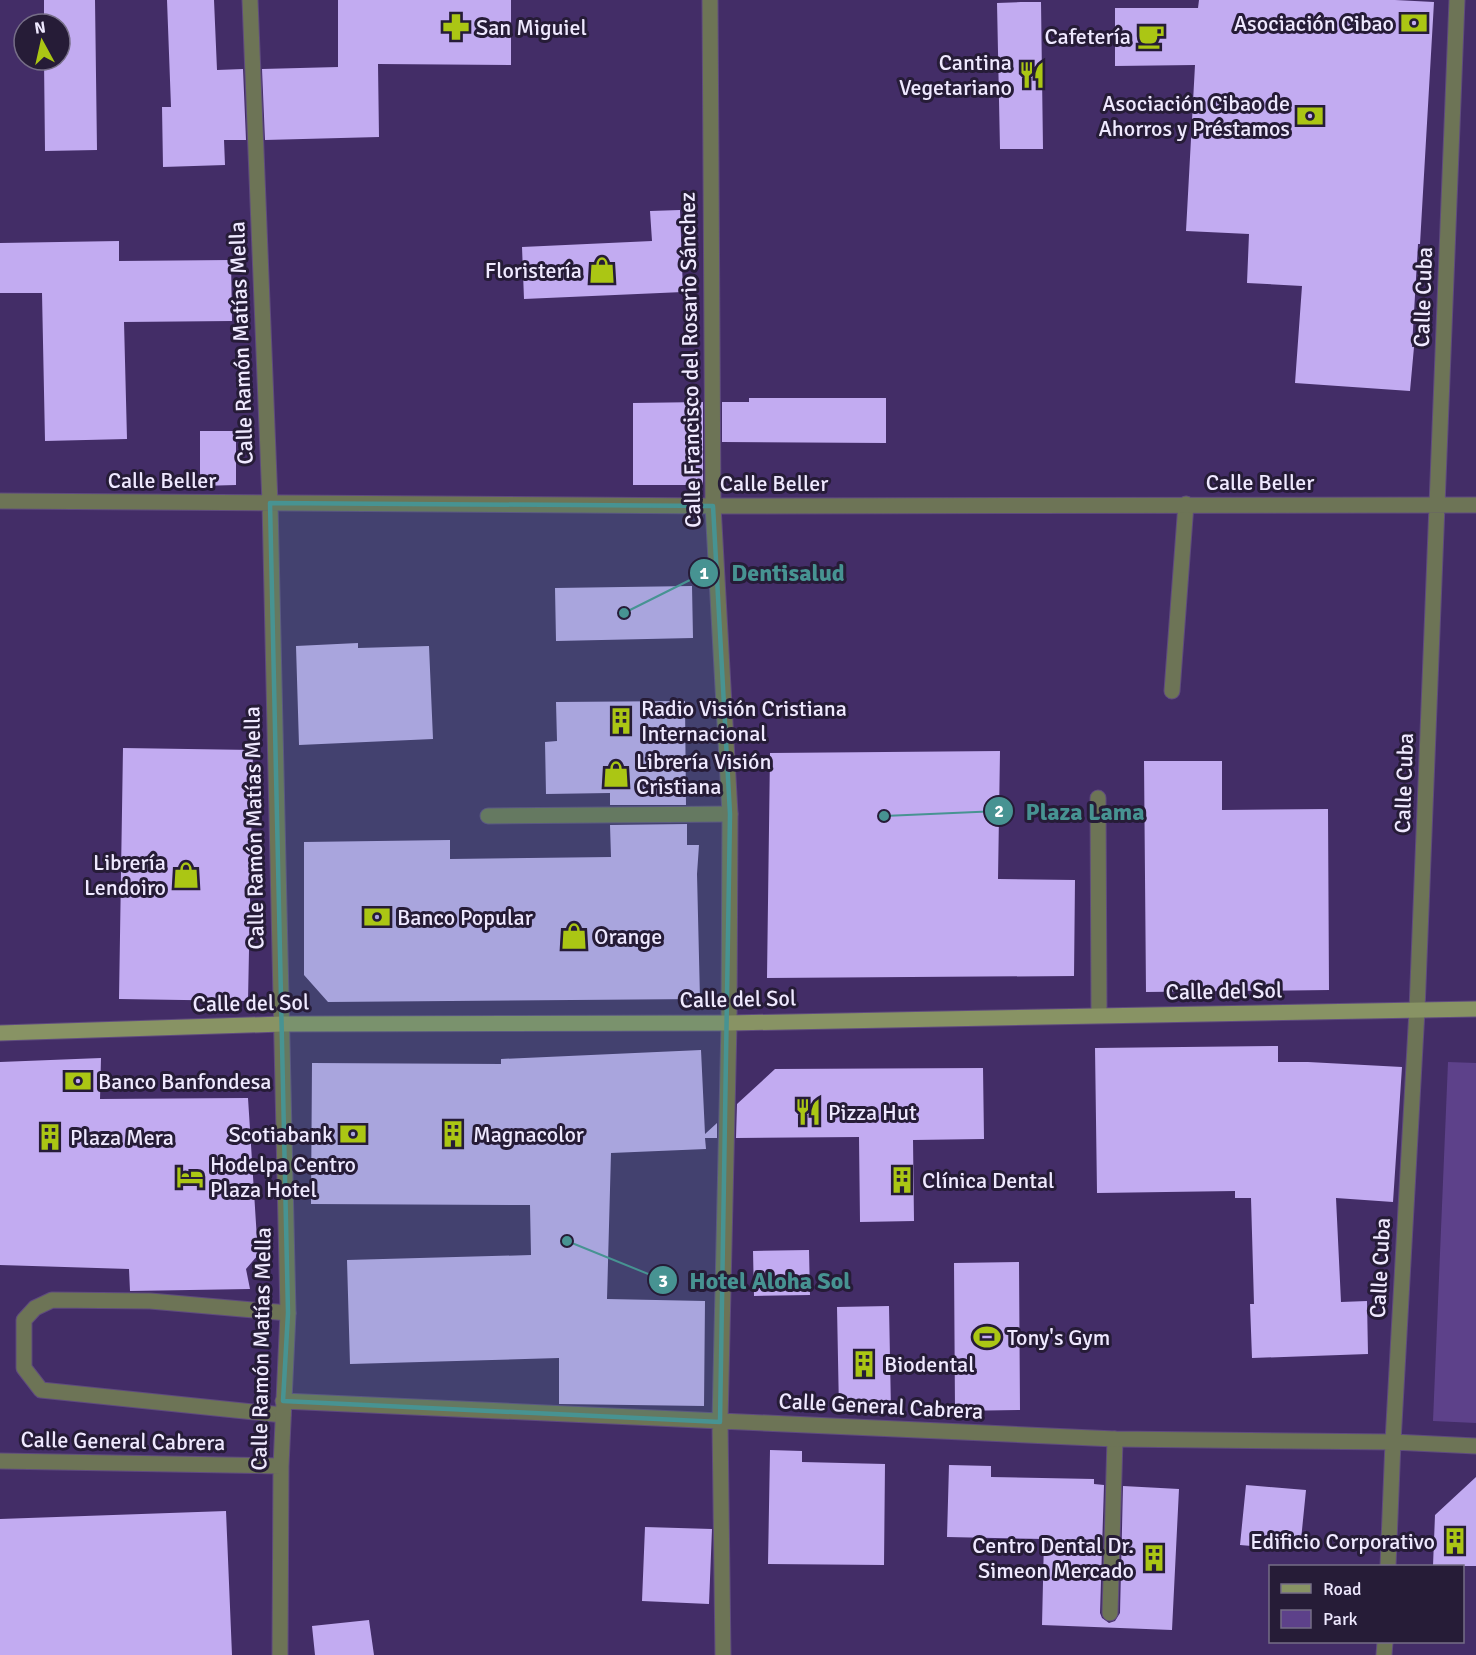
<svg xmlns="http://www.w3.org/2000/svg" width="1476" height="1655" font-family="Signika,sans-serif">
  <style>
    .green { fill: #5d418a }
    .building { fill: #c2abf1 }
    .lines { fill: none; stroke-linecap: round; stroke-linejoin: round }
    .lane-casing { stroke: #5f4b7f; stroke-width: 17 }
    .street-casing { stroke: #5f4b7f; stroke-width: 17 }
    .secondary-casing { stroke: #5f4b7f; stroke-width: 17 }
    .lane { stroke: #6d7456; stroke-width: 15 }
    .street { stroke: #6d7456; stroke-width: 15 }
    .secondary { stroke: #889364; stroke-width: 15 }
    .marked { fill: #479392; fill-opacity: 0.2; stroke: #479392; stroke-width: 4.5; stroke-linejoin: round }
    .labels { text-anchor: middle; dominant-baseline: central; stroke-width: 6; stroke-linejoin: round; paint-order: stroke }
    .poi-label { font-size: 22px; fill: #efe9ff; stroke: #261c37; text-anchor: start }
    .street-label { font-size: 22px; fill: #efe9ff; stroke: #261c37 }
    .leader { fill: none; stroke: #479392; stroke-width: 2 }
    .callout-dot { fill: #479392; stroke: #261c37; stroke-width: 2 }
    .mark-label { font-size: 18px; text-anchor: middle; font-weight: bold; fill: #fff }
    .callout-label { font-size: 24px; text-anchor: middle; font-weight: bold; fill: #479392; stroke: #261c37; stroke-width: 6; stroke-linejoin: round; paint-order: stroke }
  </style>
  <rect width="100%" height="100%" fill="#432d67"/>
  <!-- green -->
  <path class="green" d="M1448 1062 1476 1063V1423L1433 1421Z"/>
  <!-- building -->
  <path class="building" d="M44 0H95L97 150 45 151 44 60H60V24H44Z
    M167 0H214L217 70 243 69 246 140H224L225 165 163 167 162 107H171Z
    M338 0H511V65L378 64 379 137 265 140 262 69 338 67Z
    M1199 0H1395L1434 2 1420 244H1418L1412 347H1414L1410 391 1295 383 1302 286 1247 283 1249 234 1186 231 1195 65 1115 66V8H1198Z
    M1021 2H1041L1043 149H1000L997 3Z
    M680 210 683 292 524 299 522 247 652 241 650 211Z
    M119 241V261L231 260 232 321 124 322 127 439 45 441 42 293H0V243Z
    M749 398H886V443L722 442V402H749Z
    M703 402V485H633V403Z
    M200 431H236V485L200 486Z
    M692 586 693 638 556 641 555 588Z
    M358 643V648L429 646 433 739 299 745 296 646Z
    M685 701 686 805H610V793L546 794 545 742 557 741 556 702Z
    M123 748 253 750 248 1001 119 999Z
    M1000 751 998 879 1075 880 1074 976 767 978 770 753Z
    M1144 761H1222V810L1328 809 1329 990 1146 992Z
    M687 824V845H699L697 874 700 999 328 1002 304 975V842L450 840V859L611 857 610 825Z
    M1278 1046V1062H1308L1402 1067 1393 1202 1336 1198 1341 1302 1367 1301 1368 1354 1252 1358 1250 1304H1254L1251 1198H1235V1191L1097 1193 1095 1048Z
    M701 1050 705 1134 717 1123V1138H705L706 1149 611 1153 607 1299 705 1301 704 1406 559 1404V1358L350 1364 347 1260 531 1255 530 1205 311 1204 312 1063 501 1064V1059Z
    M101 1058 100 1099 248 1098 258 1255 246 1269 250 1289 130 1291 129 1269 0 1265V1062Z
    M983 1068 984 1139 913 1140 914 1221 860 1222 859 1137 736 1138 737 1104 775 1069Z
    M809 1250 810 1295 754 1296 753 1251Z
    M1019 1262 1020 1410 955 1411 954 1263Z
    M889 1306 891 1411H839L837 1307Z
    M770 1450 802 1451V1462L885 1464 884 1565 768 1564Z
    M949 1465 991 1466V1477L1094 1479V1484L1104 1485 1100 1613 1102 1618 1109 1623 1115 1621 1120 1613 1123 1486 1179 1489 1172 1630 1042 1625 1044 1539 947 1537Z
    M1476 1477V1566H1433L1435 1515Z
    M1246 1485 1306 1490 1300 1550 1240 1545Z
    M226 1511 232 1655H0V1519Z
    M645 1527 712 1529 709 1604 642 1601Z
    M369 1620 374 1655H315L312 1626Z"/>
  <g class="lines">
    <defs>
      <path id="lane" d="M1172 691 1186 504
        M1098 798 1099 1015
        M488 816 730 814
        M283 1415 41 1390 24 1368V1320L35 1308 52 1300 150 1301 288 1313
        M1110 1613 1115 1439"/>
      <path id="street" d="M250 0 270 503 288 1313 281 1466 280 1655
        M710 0 713 506 730 814 729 1023 720 1422 723 1655
        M0 501 713 506 1476 505
        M283 1401 1115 1439 1393 1442 1476 1446
        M0 1461 281 1466
        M1388 1566 1393 1442 1417 1010 1457 0
        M1384 1655 1385 1642"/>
      <path id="secondary" d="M0 1033 282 1024 729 1023 1476 1009"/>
    </defs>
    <!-- lane casing -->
    <use href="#lane" class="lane-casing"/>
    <!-- street casing -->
    <use href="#street" class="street-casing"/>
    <!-- secondary casing -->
    <use href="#secondary" class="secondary-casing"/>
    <!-- lane -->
    <use href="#lane" class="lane"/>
    <!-- street -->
    <use href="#street" class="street"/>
    <!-- secondary -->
    <use href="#secondary" class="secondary"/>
  </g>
  <!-- marked area -->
  <path class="marked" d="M270 503 713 506 730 814 720 1422 283 1401 288 1313Z"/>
  <!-- icons -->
  <defs>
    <symbol id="bank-bare" viewBox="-9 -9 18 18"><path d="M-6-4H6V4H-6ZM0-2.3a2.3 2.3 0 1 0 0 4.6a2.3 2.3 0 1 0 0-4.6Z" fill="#abc614" stroke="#261c37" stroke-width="2.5" paint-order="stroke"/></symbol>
    <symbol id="pharmacy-bare" viewBox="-9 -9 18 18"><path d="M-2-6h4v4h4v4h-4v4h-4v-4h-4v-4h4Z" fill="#abc614" stroke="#261c37" stroke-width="2.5" paint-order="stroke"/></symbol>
    <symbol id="cafe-bare" viewBox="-9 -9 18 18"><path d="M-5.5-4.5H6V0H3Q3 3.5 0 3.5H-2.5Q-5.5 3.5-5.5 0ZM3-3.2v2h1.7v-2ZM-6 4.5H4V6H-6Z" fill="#abc614" stroke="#261c37" stroke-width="2.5" paint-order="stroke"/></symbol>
    <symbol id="restaurant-bare" viewBox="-9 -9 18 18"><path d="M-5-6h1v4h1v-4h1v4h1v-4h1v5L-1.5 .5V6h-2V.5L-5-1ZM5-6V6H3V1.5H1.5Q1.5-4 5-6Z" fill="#abc614" stroke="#261c37" stroke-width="2.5" paint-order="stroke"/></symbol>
    <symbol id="shop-bare" viewBox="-9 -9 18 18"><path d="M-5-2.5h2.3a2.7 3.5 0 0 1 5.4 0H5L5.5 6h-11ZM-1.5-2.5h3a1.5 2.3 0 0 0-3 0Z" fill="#abc614" stroke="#261c37" stroke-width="2.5" paint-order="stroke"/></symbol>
    <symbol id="building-bare" viewBox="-9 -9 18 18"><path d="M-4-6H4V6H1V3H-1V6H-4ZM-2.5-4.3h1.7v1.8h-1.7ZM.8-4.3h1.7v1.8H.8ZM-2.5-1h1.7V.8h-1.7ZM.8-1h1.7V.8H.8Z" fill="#abc614" stroke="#261c37" stroke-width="2.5" paint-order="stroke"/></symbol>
    <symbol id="hotel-bare" viewBox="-9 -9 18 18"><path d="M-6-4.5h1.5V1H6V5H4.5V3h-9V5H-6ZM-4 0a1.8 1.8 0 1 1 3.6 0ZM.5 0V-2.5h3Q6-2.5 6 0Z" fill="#abc614" stroke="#261c37" stroke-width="2.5" paint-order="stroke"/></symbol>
    <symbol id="stadium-bare" viewBox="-9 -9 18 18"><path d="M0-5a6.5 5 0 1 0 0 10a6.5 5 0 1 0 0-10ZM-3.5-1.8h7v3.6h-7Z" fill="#abc614" stroke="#261c37" stroke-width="2.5" paint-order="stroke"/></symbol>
  </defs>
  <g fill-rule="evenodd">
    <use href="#bank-bare" x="1395" y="4" width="38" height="38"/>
    <use href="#pharmacy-bare" x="437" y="8" width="38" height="38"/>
    <use href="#cafe-bare" x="1132" y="17" width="38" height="38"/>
    <use href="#restaurant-bare" x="1013" y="56" width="38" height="38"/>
    <use href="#bank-bare" x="1291" y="97" width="38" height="38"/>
    <use href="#shop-bare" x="583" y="251" width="38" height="38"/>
    <use href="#building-bare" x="602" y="702" width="38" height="38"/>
    <use href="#shop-bare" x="597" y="755" width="38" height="38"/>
    <use href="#shop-bare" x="167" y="856" width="38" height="38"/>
    <use href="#bank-bare" x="358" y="898" width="38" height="38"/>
    <use href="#shop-bare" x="555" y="917" width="38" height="38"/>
    <use href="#bank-bare" x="59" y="1062" width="38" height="38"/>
    <use href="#restaurant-bare" x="789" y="1093" width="38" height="38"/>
    <use href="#bank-bare" x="334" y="1115" width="38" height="38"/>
    <use href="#building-bare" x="434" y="1115" width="38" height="38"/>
    <use href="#building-bare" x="31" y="1118" width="38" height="38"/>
    <use href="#hotel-bare" x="171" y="1158" width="38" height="38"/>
    <use href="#building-bare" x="883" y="1161" width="38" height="38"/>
    <use href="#stadium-bare" x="968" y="1318" width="38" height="38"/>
    <use href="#building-bare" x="845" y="1345" width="38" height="38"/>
    <use href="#building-bare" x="1436" y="1522" width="38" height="38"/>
    <use href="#building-bare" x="1135" y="1539" width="38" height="38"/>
  </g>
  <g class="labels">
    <!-- poi labels -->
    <g class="poi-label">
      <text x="1394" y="23" text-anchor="end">Asociación Cibao</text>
      <text x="476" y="27">San Miguiel</text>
      <text x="1131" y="36" text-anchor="end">Cafetería</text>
      <text x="1012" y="62" text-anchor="end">Cantina<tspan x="1012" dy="25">Vegetariano</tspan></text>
      <text x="1290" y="103" text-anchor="end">Asociación Cibao de<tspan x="1290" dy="25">Ahorros y Préstamos</tspan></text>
      <text x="582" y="270" text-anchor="end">Floristería</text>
      <text x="641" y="708">Radio Visión Cristiana<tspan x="641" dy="25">Internacional</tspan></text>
      <text x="636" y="761">Librería Visión<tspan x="636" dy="25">Cristiana</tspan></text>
      <text x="166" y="862" text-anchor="end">Librería<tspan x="166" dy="25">Lendoiro</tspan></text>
      <text x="397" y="917">Banco Popular</text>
      <text x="594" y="936">Orange</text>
      <text x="98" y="1081">Banco Banfondesa</text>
      <text x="828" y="1112">Pizza Hut</text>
      <text x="333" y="1134" text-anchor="end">Scotiabank</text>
      <text x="473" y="1134">Magnacolor</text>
      <text x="70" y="1137">Plaza Mera</text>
      <text x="210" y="1164">Hodelpa Centro<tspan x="210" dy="25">Plaza Hotel</tspan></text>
      <text x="922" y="1180">Clínica Dental</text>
      <text x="1007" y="1337">Tony's Gym</text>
      <text x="884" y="1364">Biodental</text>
      <text x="1435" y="1541" text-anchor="end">Edificio Corporativo</text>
      <text x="1134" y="1545" text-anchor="end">Centro Dental Dr.<tspan x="1134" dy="25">Simeon Mercado</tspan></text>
    </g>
    <!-- street labels -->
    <g class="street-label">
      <text transform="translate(1423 297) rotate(-88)">Calle Cuba</text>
      <text transform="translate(241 343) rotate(-92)">Calle Ramón Matías Mella</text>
      <text transform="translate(690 360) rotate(-91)">Calle Francisco del Rosario Sánchez</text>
      <text x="162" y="480">Calle Beller</text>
      <text x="1260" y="482">Calle Beller</text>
      <text x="774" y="483">Calle Beller</text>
      <text transform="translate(1404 783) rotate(-88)">Calle Cuba</text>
      <text transform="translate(254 828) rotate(-91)">Calle Ramón Matías Mella</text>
      <text transform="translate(1224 991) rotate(-1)">Calle del Sol</text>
      <text transform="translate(738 999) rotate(-1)">Calle del Sol</text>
      <text transform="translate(251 1003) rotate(-1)">Calle del Sol</text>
      <text transform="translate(1380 1268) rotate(-87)">Calle Cuba</text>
      <text transform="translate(261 1349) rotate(-89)">Calle Ramón Matías Mella</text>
      <text transform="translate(881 1406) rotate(3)">Calle General Cabrera</text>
      <text transform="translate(123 1441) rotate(1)">Calle General Cabrera</text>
    </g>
  </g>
  <!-- callouts -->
  <path class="leader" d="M624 613L704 573M884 816L999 811M567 1241L663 1280"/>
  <g class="callout-dot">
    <circle cx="624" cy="613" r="6"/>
    <circle cx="884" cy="816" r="6"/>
    <circle cx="567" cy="1241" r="6"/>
    <circle cx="704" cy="573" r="15"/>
    <circle cx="999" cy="811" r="15"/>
    <circle cx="663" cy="1280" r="15"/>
  </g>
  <g class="mark-label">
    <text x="704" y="579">1</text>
    <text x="999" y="817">2</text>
    <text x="663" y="1287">3</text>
  </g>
  <g class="callout-label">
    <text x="788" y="581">Dentisalud</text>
    <text x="1085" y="820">Plaza Lama</text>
    <text x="770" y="1289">Hotel Aloha Sol</text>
  </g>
  <!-- legend -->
  <rect x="1269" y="1565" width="195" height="78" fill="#261c37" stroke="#766e87" stroke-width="1.5"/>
  <rect x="1281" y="1584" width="30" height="9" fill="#889364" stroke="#766e87" stroke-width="1.5"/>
  <text x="1323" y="1595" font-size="18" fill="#efe9ff">Road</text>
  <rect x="1281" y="1610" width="30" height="18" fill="#5d418a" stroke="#766e87" stroke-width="1.5"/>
  <text x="1323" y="1625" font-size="18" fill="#efe9ff">Park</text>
  <!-- north arrow -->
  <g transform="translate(42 42) rotate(352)"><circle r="28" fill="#261c37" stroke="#766e87" stroke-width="1.5"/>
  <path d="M0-4.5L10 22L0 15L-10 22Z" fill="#abc614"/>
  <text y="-9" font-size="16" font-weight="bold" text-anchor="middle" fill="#efe9ff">N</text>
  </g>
</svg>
